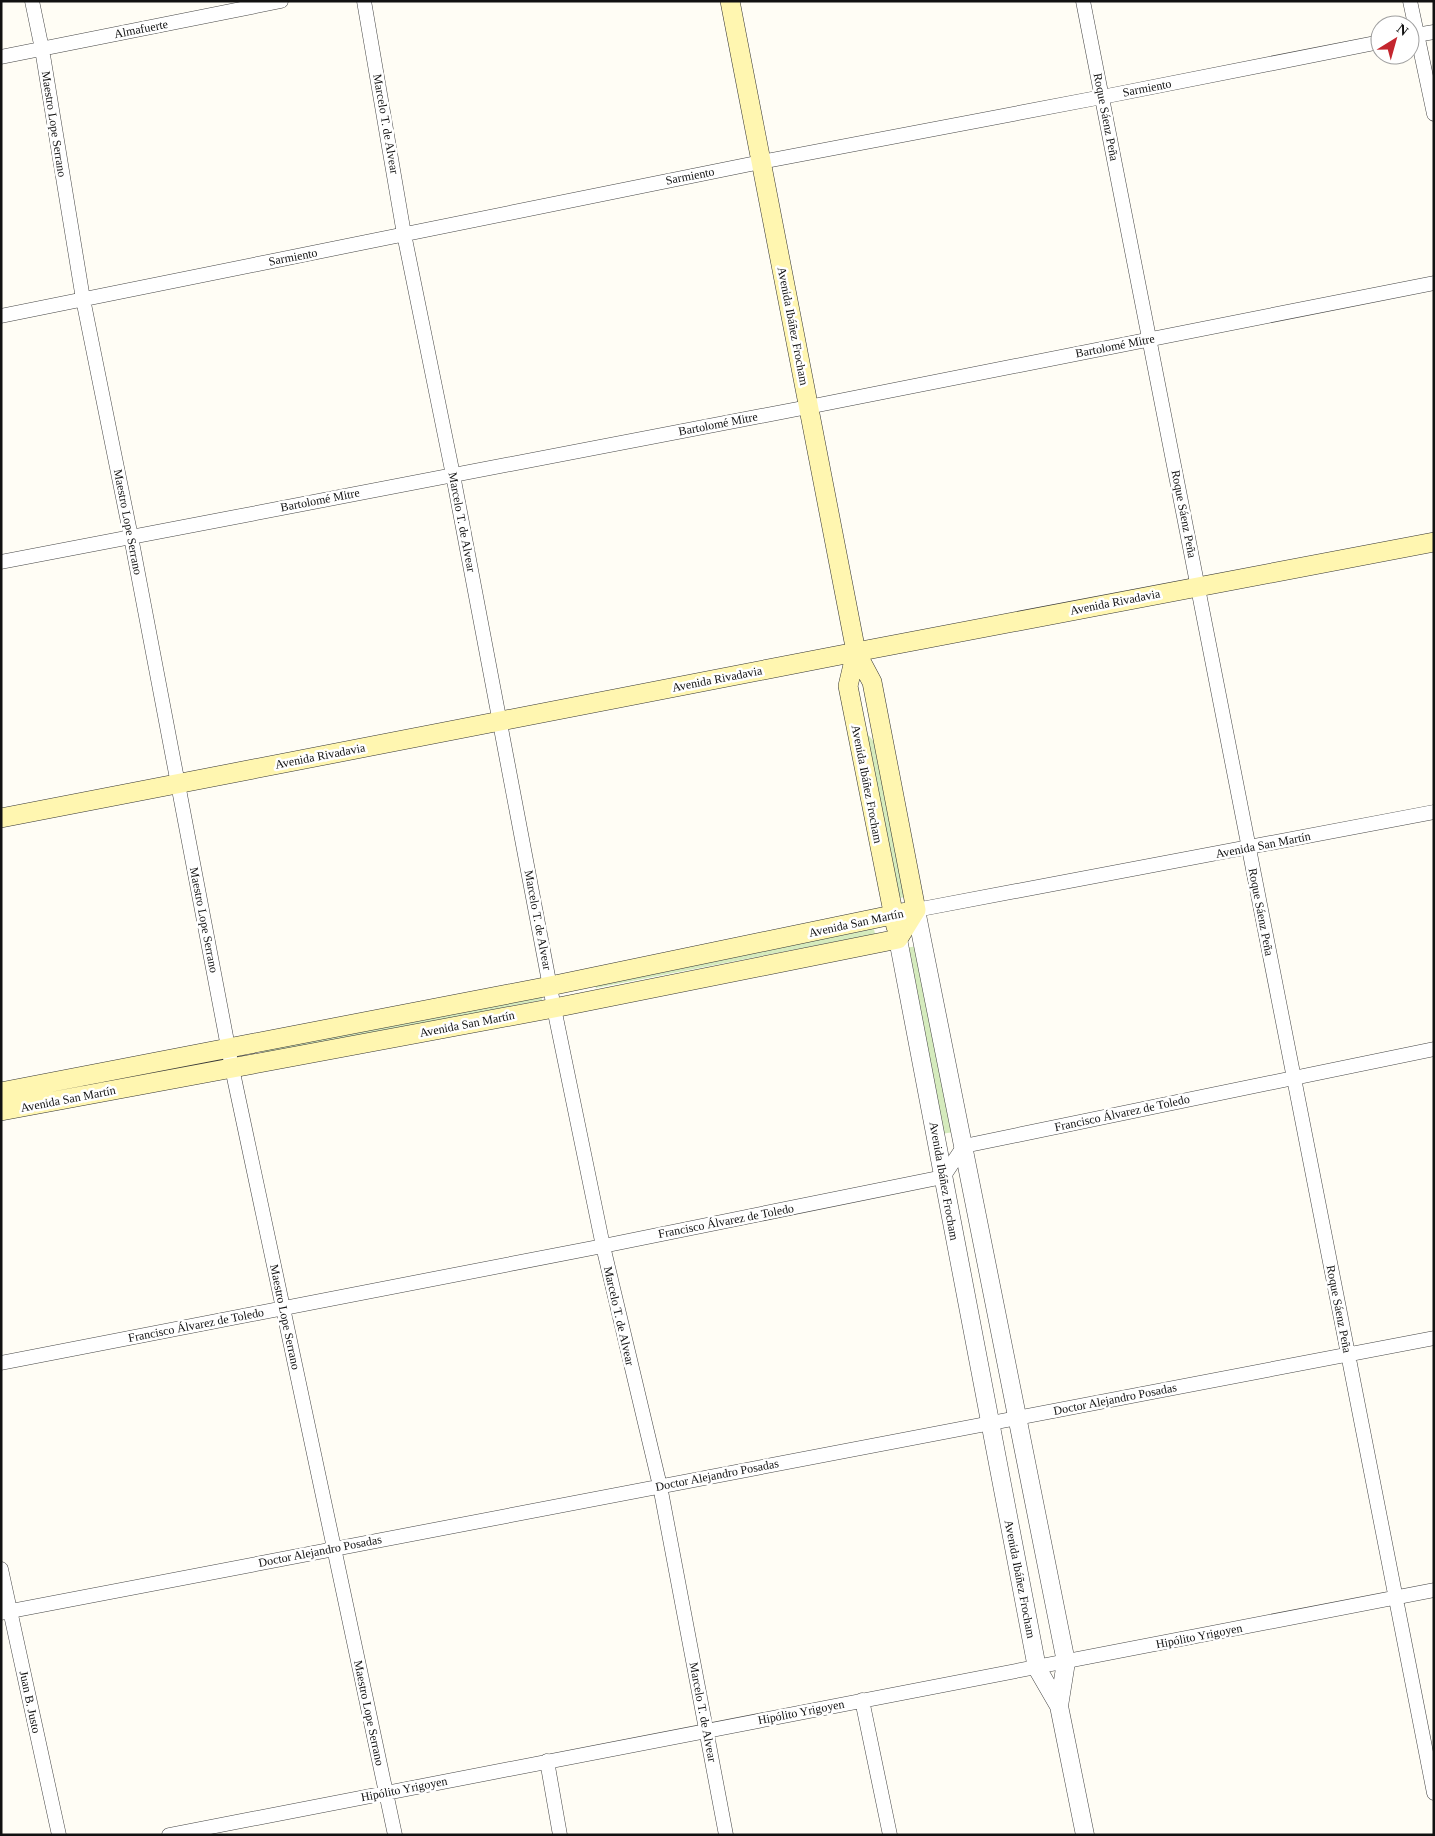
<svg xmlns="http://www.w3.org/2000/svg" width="1435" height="1836" font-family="'Times New Roman',serif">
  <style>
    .green { fill: #d5ebbd }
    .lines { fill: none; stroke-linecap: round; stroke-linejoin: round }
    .minor-casing { stroke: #444; stroke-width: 15 }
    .tertiary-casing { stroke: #444; stroke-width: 19 }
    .secondary-casing { stroke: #333; stroke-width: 20 }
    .minor { stroke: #fff; stroke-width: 14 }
    .tertiary { stroke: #fff; stroke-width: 18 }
    .secondary { stroke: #fff6b0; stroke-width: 19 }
    .labels { text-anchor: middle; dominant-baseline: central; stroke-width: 5; stroke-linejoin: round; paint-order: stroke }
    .street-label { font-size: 12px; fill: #111; stroke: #fff }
  </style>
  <rect width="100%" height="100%" fill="#fffdf5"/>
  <!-- green -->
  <path class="green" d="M865 731 875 743 905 897 894 899Z
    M874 929 875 934 596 988 595 983Z
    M918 946 954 1132 941 1134 905 948Z
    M541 995 542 1000 263 1054 262 1048Z"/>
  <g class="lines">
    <defs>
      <path id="minor" d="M32 1 42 49 83 299 131 537 232 1068 395 1835
        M364 1 404 234 453 475 554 1008 603 1246 660 1486 726 1835
        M1083 1 1434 1793
        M1410 1 1434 114
        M1410 36 1434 32
        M1 57 281 1
        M1 316 761 162 1102 97 1380 42
        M1 562 808 407 1434 283
        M916 910 1434 812
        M1 1363 603 1246 943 1177 964 1146 1434 1049
        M1 1569 59 1835
        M1 1613 1434 1338
        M862 1700 890 1835
        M547 1761 560 1835
        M169 1835 1434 1590"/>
      <path id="tertiary" d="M916 910 1066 1662 1059 1706
        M898 939 1037 1668 1059 1706 1085 1835"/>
      <path id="secondary" d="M730 1 856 652 872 682 916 910
        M856 652 848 686 896 927
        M1 818 856 652 1434 542
        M1 1092 550 986 916 910
        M1 1111 554 1008 898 939 916 910"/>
    </defs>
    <!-- minor casing -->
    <use href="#minor" class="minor-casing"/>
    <!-- tertiary casing -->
    <use href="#tertiary" class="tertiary-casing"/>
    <!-- secondary casing -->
    <use href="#secondary" class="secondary-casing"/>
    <!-- minor -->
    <use href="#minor" class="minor"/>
    <!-- tertiary -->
    <use href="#tertiary" class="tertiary"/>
    <!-- secondary -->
    <use href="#secondary" class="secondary"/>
  </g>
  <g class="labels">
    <!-- street labels -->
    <g class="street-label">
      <text transform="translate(141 29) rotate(-11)">Almafuerte</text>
      <text transform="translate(1147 88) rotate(-11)">Sarmiento</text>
      <text transform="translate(1106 117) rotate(79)">Roque Sáenz Peña</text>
      <text transform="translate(54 124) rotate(81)">Maestro Lope Serrano</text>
      <text transform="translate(386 124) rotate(80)">Marcelo T. de Alvear</text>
      <text transform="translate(690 176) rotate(-11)">Sarmiento</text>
      <text transform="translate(293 257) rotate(-11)">Sarmiento</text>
      <text transform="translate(793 326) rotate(79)">Avenida Ibáñez Frocham</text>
      <text transform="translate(1115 346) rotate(-11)">Bartolomé Mitre</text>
      <text transform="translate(718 424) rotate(-11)">Bartolomé Mitre</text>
      <text transform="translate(320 500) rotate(-11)">Bartolomé Mitre</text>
      <text transform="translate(1184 514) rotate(79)">Roque Sáenz Peña</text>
      <text transform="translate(128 522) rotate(79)">Maestro Lope Serrano</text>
      <text transform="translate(462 522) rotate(79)">Marcelo T. de Alvear</text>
      <text transform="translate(1115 602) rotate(-11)">Avenida Rivadavia</text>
      <text transform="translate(717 679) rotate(-11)">Avenida Rivadavia</text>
      <text transform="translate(320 756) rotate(-11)">Avenida Rivadavia</text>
      <text transform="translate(867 784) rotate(79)">Avenida Ibáñez Frocham</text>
      <text transform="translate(1263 845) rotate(-11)">Avenida San Martín</text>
      <text transform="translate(1261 912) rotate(79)">Roque Sáenz Peña</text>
      <text transform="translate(204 920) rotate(79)">Maestro Lope Serrano</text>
      <text transform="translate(538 920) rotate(79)">Marcelo T. de Alvear</text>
      <text transform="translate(856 923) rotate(-12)">Avenida San Martín</text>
      <text transform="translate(467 1024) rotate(-11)">Avenida San Martín</text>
      <text transform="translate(68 1099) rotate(-11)">Avenida San Martín</text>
      <text transform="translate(1122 1113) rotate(-12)">Francisco Álvarez de Toledo</text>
      <text transform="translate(944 1181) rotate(80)">Avenida Ibáñez Frocham</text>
      <text transform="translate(726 1221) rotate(-11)">Francisco Álvarez de Toledo</text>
      <text transform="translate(1339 1309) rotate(79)">Roque Sáenz Peña</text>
      <text transform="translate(619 1316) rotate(77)">Marcelo T. de Alvear</text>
      <text transform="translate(285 1317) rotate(78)">Maestro Lope Serrano</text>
      <text transform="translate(196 1325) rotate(-11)">Francisco Álvarez de Toledo</text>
      <text transform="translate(1115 1399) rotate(-11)">Doctor Alejandro Posadas</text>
      <text transform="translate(717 1475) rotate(-11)">Doctor Alejandro Posadas</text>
      <text transform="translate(320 1551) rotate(-11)">Doctor Alejandro Posadas</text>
      <text transform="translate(1020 1579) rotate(79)">Avenida Ibáñez Frocham</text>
      <text transform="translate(1199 1636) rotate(-11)">Hipólito Yrigoyen</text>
      <text transform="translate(30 1702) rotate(78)">Juan B. Justo</text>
      <text transform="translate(703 1712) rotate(79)">Marcelo T. de Alvear</text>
      <text transform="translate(801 1712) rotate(-11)">Hipólito Yrigoyen</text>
      <text transform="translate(369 1713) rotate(78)">Maestro Lope Serrano</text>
      <text transform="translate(404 1789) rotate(-11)">Hipólito Yrigoyen</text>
    </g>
  </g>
  <!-- border -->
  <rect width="1435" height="1836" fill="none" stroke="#111111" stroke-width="5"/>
  <!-- north arrow -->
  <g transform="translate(1395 40) rotate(37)"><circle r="24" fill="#ffffff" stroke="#a0a0a0"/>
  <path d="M0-4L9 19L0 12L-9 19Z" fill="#c4262e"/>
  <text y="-8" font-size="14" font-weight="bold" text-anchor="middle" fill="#111111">N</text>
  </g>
</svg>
